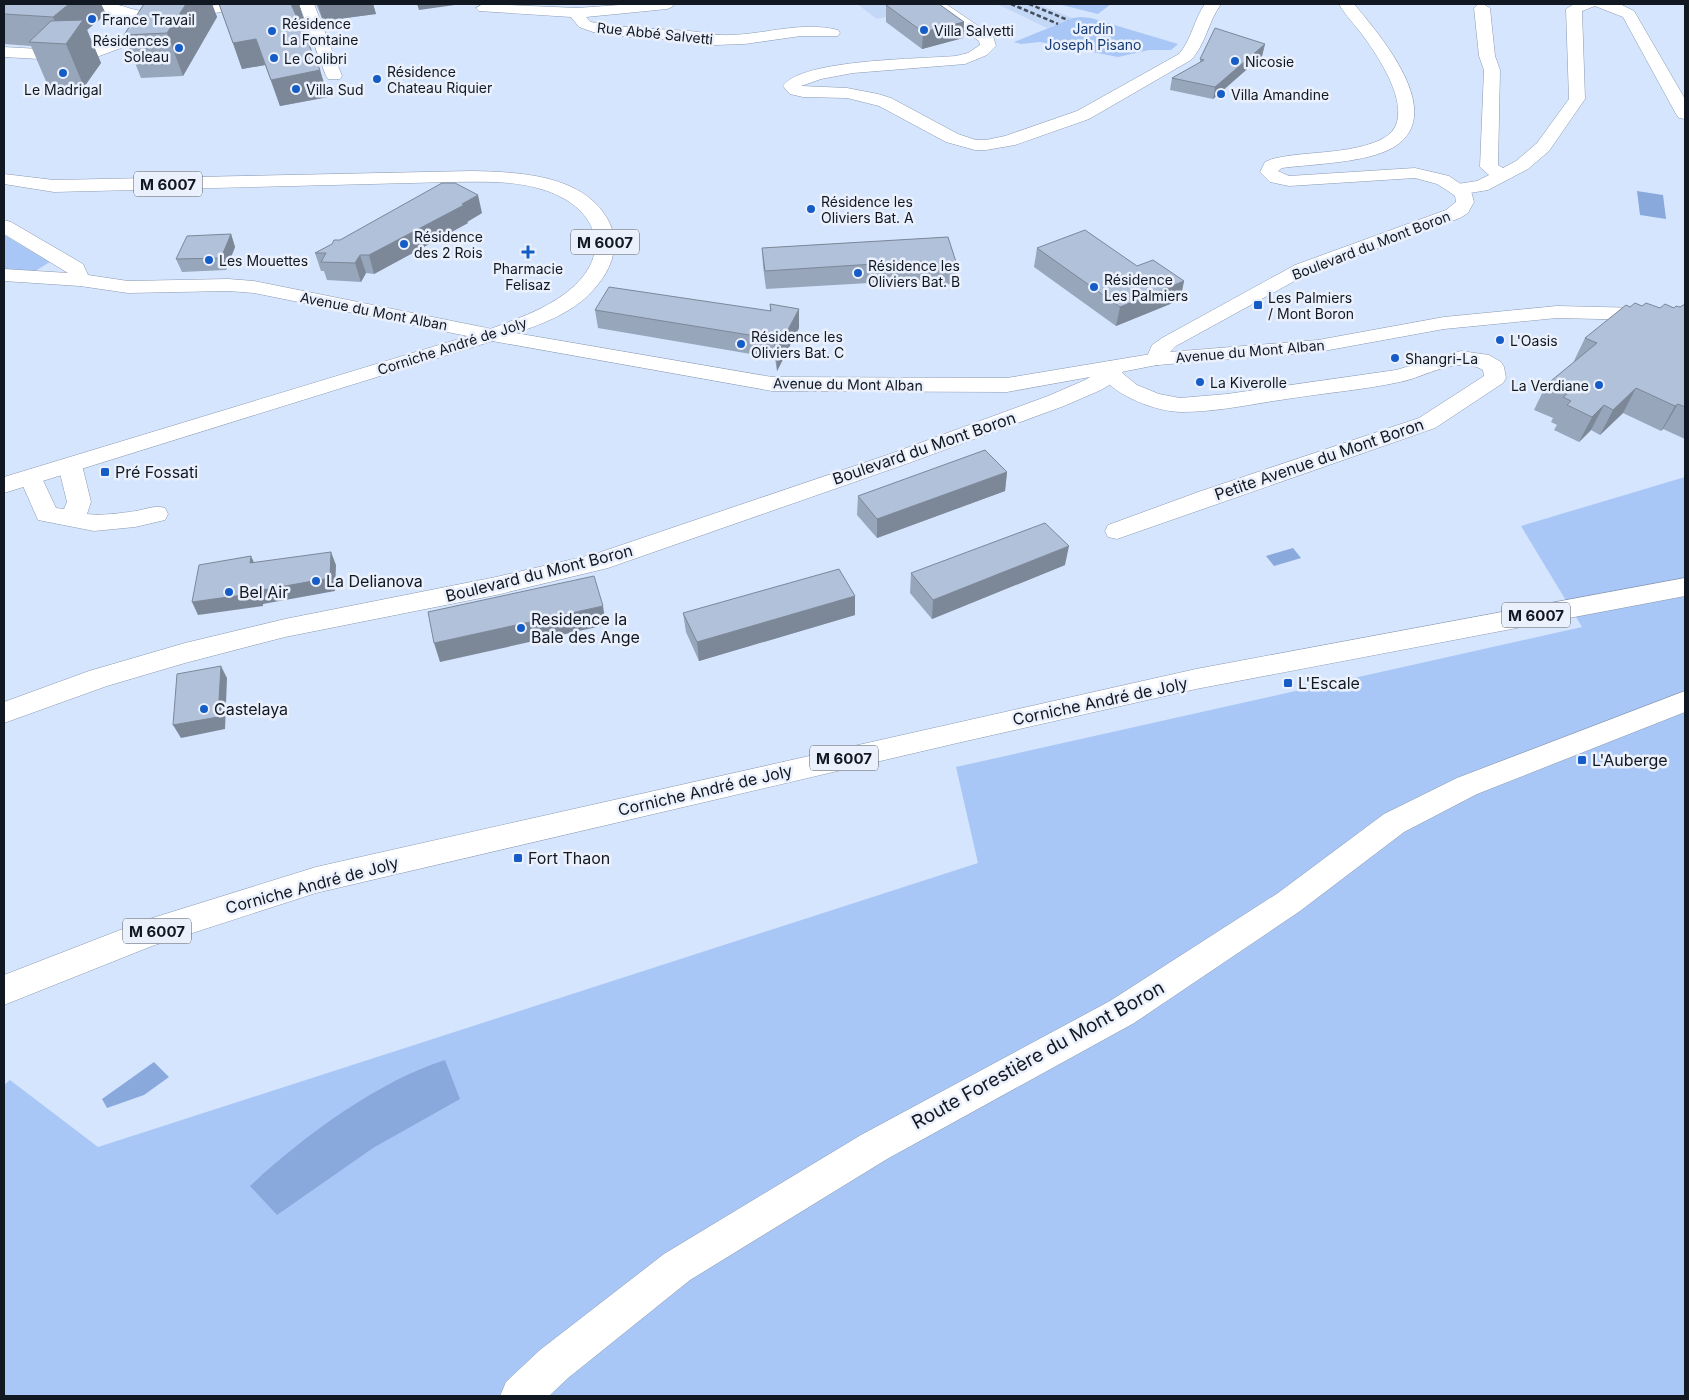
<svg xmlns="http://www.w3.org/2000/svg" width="1689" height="1400" font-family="Inter,sans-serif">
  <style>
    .built { fill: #c3d7f6 }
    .green { fill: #a9c7f6 }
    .water { fill: #89a9dc }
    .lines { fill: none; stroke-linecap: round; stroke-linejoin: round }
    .street-casing { stroke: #8a99b0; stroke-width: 1 }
    .secondary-casing { stroke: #8a99b0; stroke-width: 1 }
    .primary-casing { stroke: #8a99b0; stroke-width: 1 }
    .street { fill: #fff; fill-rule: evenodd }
    .secondary { fill: #fff; fill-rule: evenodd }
    .primary { fill: #fff; fill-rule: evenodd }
    .rail { stroke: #464f5c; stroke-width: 2.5; stroke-dasharray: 4.5 2.5; stroke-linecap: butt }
    .wall { fill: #98a6bb }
    .shaded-wall { fill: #7c8798 }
    .building { fill: #b1c1d9; stroke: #7c8798 }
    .poi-dot { fill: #155cc7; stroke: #ebf1fc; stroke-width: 2 }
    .labels { text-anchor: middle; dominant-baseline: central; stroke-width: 5; stroke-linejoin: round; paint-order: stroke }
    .far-poi-label { font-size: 14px; fill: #121821; stroke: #ebf1fc; text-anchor: start }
    .far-park-label { font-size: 14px; fill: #163c78; stroke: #ebf1fc }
    .far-street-label { font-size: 14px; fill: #121821; stroke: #ebf1fc }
    .shield { fill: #ebf1fc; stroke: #535963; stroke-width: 1 }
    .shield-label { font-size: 15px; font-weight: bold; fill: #121821 }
    .street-label { font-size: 16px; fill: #121821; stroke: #ebf1fc }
    .poi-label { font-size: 16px; fill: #121821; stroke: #ebf1fc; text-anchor: start }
    .near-street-label { font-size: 19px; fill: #121821; stroke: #ebf1fc }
  </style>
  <rect width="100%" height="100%" fill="#d5e5fe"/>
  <!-- built -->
  <path class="built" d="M857 4H901L912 11 877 19Z
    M997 4H1037L1073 18 1047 28Z"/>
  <!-- green -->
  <path class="green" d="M1058 4H1111L1098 14Z
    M1080 17 1091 18 1178 44 1171 50H1149L1118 57 1040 42 1021 44 1014 42 1073 18Z
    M4 235 50 262 32 273 4 270Z
    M1685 477V1396H4V1085L10 1080 98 1147 978 863 956 767 1582 627 1521 526Z"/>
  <!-- water -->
  <path class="water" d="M1637 191 1663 195 1666 219 1640 215Z
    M1293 548 1301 558 1274 566 1266 556Z
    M445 1060 460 1099 373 1148 277 1215 250 1186C301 1138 378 1081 445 1060Z
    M154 1062 169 1077 144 1095 107 1108 102 1099Z"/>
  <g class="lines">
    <defs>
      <path id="street" d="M94 4C100 4 108 3 114 4 126 6 132 11 147 11 182 11 216 2 251 4L248 7 215 13 94 58 75 61 4 57V47L75 51 91 49 170 19C151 21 107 21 94 4Z
        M299 4H314L342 76 340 79H328L326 76Z
        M483 4 577 8 634 4H674L672 7 667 9 586 17 591 22 605 25C633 28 661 29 689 31 703 32 716 36 731 35 766 34 802 21 838 30L840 33 838 36H801L745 44 715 45 690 41 636 38 593 32 579 27 571 17 479 11 476 8Z
        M1483 4 1490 8 1495 56 1500 70 1498 165 1503 168 1516 161 1537 143 1569 99 1566 9 1574 4H1620L1634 11 1685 99V119L1679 118 1676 114 1623 17 1595 6 1582 11 1585 99 1549 151 1528 169 1488 190 1458 195 1451 193 1449 189 1451 185 1477 181 1489 175 1480 167 1484 70 1479 56 1474 8 1477 5Z
        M4 220 11 222 83 264 88 275 128 281 228 279 254 281 492 329 772 377 1007 378 1157 353 1318 340 1444 317 1557 306 1685 309V321L1557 318 1444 329 1318 352 1157 365 1121 372 1137 385 1159 394 1180 398 1227 394 1396 370 1461 351 1489 355 1501 362 1504 367 1506 378 1503 383 1435 428 1117 539 1108 537 1105 531 1108 525 1201 491 1419 418 1484 376 1483 370C1457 355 1426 377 1400 382 1363 390 1324 393 1287 399 1252 404 1217 412 1182 412 1157 412 1115 396 1101 375L1007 392 772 391 492 341 254 293 228 291 128 293 80 286 4 281V269L68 273 4 234Z
        M70 458 78 460 82 465 91 502 87 514C102 516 121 513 136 511 147 509 154 505 165 508L168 514 165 520 135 527 94 531 38 520 19 477 23 472 31 469 39 472 56 508 64 509 67 502 58 465 62 460Z
        M1685 691V712L1477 794 1404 832 1300 911 1134 1023 887 1159 690 1280 568 1378 549 1396H500L506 1382 540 1350 664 1254 861 1135 1110 1001 1278 893 1384 814 1457 778Z"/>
      <path id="secondary" d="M929 4H946L993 36 996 46 987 55 965 64 853 73 821 79 801 86 847 88 878 94 891 98 958 134 976 140H986L1005 136 1077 111 1179 54C1192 39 1194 19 1205 4H1221C1208 22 1206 44 1191 60L1089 119 1015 145 986 150H975L946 142 879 106 847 98 803 97 790 94 783 86C801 59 922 59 956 56L968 53 980 45 979 41 931 7Z
        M1339 4H1354C1380 35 1448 114 1394 147 1368 163 1312 164 1282 168L1278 171 1289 176 1415 168 1449 176 1471 191 1474 202 1468 213 1460 218 1309 273 1176 346 1170 352 1165 364 1157 365 1149 364 1146 359 1152 345 1162 338 1295 265 1446 210 1456 202 1455 196 1451 193 1437 184 1415 178 1289 186 1270 182 1260 172 1265 162 1272 159C1300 152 1330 154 1359 147 1371 144 1389 139 1395 127 1408 101 1379 58 1364 37 1356 26 1345 15 1339 4Z
        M1114 361 1122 362 1125 367 1119 379 1101 390 1064 406 906 464 608 568 496 595 285 637 185 663 107 686 4 723V702L89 671 185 643 285 619 496 577 595 554 890 454 1048 396 1085 380 1102 370 1106 362Z"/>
      <path id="primary" d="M472 171C517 172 581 174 607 218 612 227 615 236 614 247 613 268 598 287 582 301 558 320 527 329 499 339L4 493V477L485 331C513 320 543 311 567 292 617 253 596 205 541 189 512 180 480 182 450 182L54 192 4 184V174L54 180Z
        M1685 578V596L1196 689 953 744 316 893 152 946 4 1005V975L146 920 316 867 1196 669Z"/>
    </defs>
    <!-- street casing -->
    <use href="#street" class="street-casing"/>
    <!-- secondary casing -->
    <use href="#secondary" class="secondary-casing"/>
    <!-- primary casing -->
    <use href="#primary" class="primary-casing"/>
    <!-- street -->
    <use href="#street" class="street"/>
    <!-- secondary -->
    <use href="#secondary" class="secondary"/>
    <!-- primary -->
    <use href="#primary" class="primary"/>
    <!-- rail -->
    <path class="rail" d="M1011 4 1058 24
      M1029 4 1068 20"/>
  </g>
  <!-- wall -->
  <path class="wall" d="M4 4H101L106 14 87 30 101 63 84 87 48 86 31 46 4 44Z
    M144 4H212L217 17 183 76 141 78 124 35Z
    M219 4H299L305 24 300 25 320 70 328 97 280 106 265 65 242 69Z
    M316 4H373L376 14 323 21Z
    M886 5 964 22 963 38 922 49 886 22Z
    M1265 44 1262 56 1213 99 1170 90 1172 78 1200 63V59Z
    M482 213 467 222 468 223 374 274 366 273 361 282 327 280 324 271H321L315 253 340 240Z
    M231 234 235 247 226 270 182 272 176 259Z
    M948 237 957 265 955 284 922 286 920 280 766 289 763 266 762 248Z
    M1037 248 1137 266 1184 281 1180 300 1116 326 1034 267Z
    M770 304 799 328 777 371 775 358 598 328 595 310 770 311Z
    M1685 304V439L1663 429 1661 431 1623 413 1600 435 1591 430 1579 442 1554 430 1557 425 1551 422 1553 418 1534 410 1546 385 1573 363 1585 338 1630 307 1642 306 1660 308H1674L1680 307Z
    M1007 472 1005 491 877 538 857 515 858 496Z
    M1065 565 932 619 910 593 911 573Z
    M855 596V615L699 661 686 632 683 613Z"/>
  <!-- shaded-wall -->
  <path class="shaded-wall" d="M69 4H101L106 14 87 30 101 63 84 87 66 44H64L53 17Z
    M186 4H212L217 17 183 76 167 33Z
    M291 4H299L305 24 297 25Z
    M318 4H373L376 14 323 21Z
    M417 4H462L419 10Z
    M964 22 963 38 922 49 923 32Z
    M256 39 265 65 242 69 233 43Z
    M1265 44 1262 56 1213 99 1215 87Z
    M320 70 328 97 280 106 271 80Z
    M478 195 482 213 467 222 468 223 374 274 369 255Z
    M231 234 235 247 226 270 221 258Z
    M360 255 366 273 361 282 355 263Z
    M1184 281 1180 300 1116 326 1120 307Z
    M799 309V328L777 371 776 352Z
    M1636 388 1623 413 1600 435 1613 410Z
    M1678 404 1663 429 1661 431 1675 406Z
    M1604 405 1591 430 1579 442 1592 417Z
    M1007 472 1005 491 877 538V519Z
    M1069 546 1065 565 932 619 933 600Z
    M331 552 336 565 335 591 263 604V606L198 615 192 602 257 591Z
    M251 556 257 569 250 563Z
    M855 596V615L699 661 697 642Z
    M603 606 606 625 440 662 434 643Z
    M221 666 227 678 225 729 181 738 173 725Z"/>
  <!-- building -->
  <path class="building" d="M4 4H69L53 17 4 14Z
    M144 4H186L167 33 124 35Z
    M219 4H291L320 70 271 80 256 39 233 43Z
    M892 4H939L964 22 923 32 886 5Z
    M83 20 66 44 29 42 51 21Z
    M1215 28 1265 44 1215 87 1172 78 1204 60 1200 59Z
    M442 183H455L478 195 462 204 464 205 369 255H360L355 263 321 262 326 253H315L332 244 334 240H340Z
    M1085 230 1137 266 1153 260 1184 281 1120 307 1037 248Z
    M231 234 221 258 176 259 187 236Z
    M948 237 957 265 923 267 921 261 765 271 762 248Z
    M609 287 771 311 770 304 799 309 776 352 774 339 595 310Z
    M1635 303 1642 306 1646 303 1660 308 1665 304 1674 308 1676 306 1680 307 1685 304V407L1678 404 1675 406 1636 388 1613 410 1604 405 1592 417 1567 405 1571 401 1563 397 1567 394 1546 385 1597 343 1585 338 1626 305 1630 307Z
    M985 450 1007 472 877 519 858 496Z
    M1045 523 1069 546 933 600 911 573Z
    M331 552 330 578 257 591V593L192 602 199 565 251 556 250 563Z
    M839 569 855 596 697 642 683 613Z
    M594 576 603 606 434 643 428 612Z
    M221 666 218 717 173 725 177 674Z"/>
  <!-- markers -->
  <g class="poi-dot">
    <circle cx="92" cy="19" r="5"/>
    <circle cx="924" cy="30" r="5"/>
    <circle cx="272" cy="31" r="5"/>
    <circle cx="179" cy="48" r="5"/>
    <circle cx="274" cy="58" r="5"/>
    <circle cx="1235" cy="61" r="5"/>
    <circle cx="63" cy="73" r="5"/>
    <circle cx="377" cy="79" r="5"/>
    <circle cx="296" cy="89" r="5"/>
    <circle cx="1221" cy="94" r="5"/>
    <circle cx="811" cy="209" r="5"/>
    <circle cx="404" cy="244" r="5"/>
    <path d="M525.5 244.5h5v5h5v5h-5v5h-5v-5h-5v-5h5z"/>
    <circle cx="209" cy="260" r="5"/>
    <circle cx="858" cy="273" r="5"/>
    <circle cx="1094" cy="287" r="5"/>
    <rect x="1253" y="300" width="10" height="10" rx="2.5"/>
    <circle cx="1500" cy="340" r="5"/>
    <circle cx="741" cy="344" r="5"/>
    <circle cx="1395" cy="358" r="5"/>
    <circle cx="1200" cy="382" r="5"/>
    <circle cx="1599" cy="385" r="5"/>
    <rect x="100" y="467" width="10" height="10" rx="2.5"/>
    <circle cx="316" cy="581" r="5"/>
    <circle cx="229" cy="592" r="5"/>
    <circle cx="521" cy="628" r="5"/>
    <rect x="1283" y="678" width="10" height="10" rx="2.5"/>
    <circle cx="204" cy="709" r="5"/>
    <rect x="1577" y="755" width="10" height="10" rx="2.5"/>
    <rect x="513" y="853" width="10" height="10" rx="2.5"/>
  </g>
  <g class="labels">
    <!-- far-poi labels -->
    <g class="far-poi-label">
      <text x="102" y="19">France Travail</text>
      <text x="282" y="23">Résidence<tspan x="282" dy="16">La Fontaine</tspan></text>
      <text x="934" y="30">Villa Salvetti</text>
      <text x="169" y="40" text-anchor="end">Résidences<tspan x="169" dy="16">Soleau</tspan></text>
      <text x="284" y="58">Le Colibri</text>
      <text x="1245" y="61">Nicosie</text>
      <text x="387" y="71">Résidence<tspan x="387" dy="16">Chateau Riquier</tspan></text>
      <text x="63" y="89" text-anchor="middle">Le Madrigal</text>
      <text x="306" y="89">Villa Sud</text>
      <text x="1231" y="94">Villa Amandine</text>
      <text x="821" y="201">Résidence les<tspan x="821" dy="16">Oliviers Bat. A</tspan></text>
      <text x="414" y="236">Résidence<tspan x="414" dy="16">des 2 Rois</tspan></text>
      <text x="219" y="260">Les Mouettes</text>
      <text x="868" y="265">Résidence les<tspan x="868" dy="16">Oliviers Bat. B</tspan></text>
      <text x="528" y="268" text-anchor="middle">Pharmacie<tspan x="528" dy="16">Felisaz</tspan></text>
      <text x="1104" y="279">Résidence<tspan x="1104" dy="16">Les Palmiers</tspan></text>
      <text x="1268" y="297">Les Palmiers<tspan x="1268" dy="16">/ Mont Boron</tspan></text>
      <text x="751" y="336">Résidence les<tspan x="751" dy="16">Oliviers Bat. C</tspan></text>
      <text x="1510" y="340">L'Oasis</text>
      <text x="1405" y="358">Shangri-La</text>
      <text x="1210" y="382">La Kiverolle</text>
      <text x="1589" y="385" text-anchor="end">La Verdiane</text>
    </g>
    <!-- far-park labels -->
    <g class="far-park-label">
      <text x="1093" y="28">Jardin<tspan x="1093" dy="16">Joseph Pisano</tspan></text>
    </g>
    <!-- far-street labels -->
    <g class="far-street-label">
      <text transform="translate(655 33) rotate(6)">Rue Abbé Salvetti</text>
      <text transform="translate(1371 245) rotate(-21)">Boulevard du Mont Boron</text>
      <text transform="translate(374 311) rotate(11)">Avenue du Mont Alban</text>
      <text transform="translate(452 346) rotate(-18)">Corniche André de Joly</text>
      <text transform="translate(1250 351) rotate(-5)">Avenue du Mont Alban</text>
      <text transform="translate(848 384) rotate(1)">Avenue du Mont Alban</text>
    </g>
    <!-- shield labels -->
    <g class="shield">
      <rect x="134" y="171.5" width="68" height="25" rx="4"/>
      <rect x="571" y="229.5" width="68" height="25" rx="4"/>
      <rect x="1502" y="602.5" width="68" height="25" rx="4"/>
      <rect x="810" y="745.5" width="68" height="25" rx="4"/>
      <rect x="123" y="918.5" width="68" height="25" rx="4"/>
    </g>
    <g class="shield-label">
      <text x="168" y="184">M 6007</text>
      <text x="605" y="242">M 6007</text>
      <text x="1536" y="615">M 6007</text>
      <text x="844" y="758">M 6007</text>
      <text x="157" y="931">M 6007</text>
    </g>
    <!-- street labels -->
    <g class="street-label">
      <text transform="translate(924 448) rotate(-19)">Boulevard du Mont Boron</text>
      <text transform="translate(1319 459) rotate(-19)">Petite Avenue du Mont Boron</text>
      <text transform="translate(539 573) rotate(-14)">Boulevard du Mont Boron</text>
      <text transform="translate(1100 701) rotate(-12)">Corniche André de Joly</text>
      <text transform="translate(705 790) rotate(-13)">Corniche André de Joly</text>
      <text transform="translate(312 885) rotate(-15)">Corniche André de Joly</text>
    </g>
    <!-- poi labels -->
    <g class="poi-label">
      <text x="115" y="472">Pré Fossati</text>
      <text x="326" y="581">La Delianova</text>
      <text x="239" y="592">Bel Air</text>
      <text x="531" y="619">Residence la<tspan x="531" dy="18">Bale des Ange</tspan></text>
      <text x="1298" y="683">L'Escale</text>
      <text x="214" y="709">Castelaya</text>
      <text x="1592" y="760">L'Auberge</text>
      <text x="528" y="858">Fort Thaon</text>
    </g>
    <!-- near-street labels -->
    <g class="near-street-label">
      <text transform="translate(1038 1055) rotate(-29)">Route Forestière du Mont Boron</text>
    </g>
  </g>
  <!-- border -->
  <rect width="1689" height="1400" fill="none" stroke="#121821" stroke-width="10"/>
</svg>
